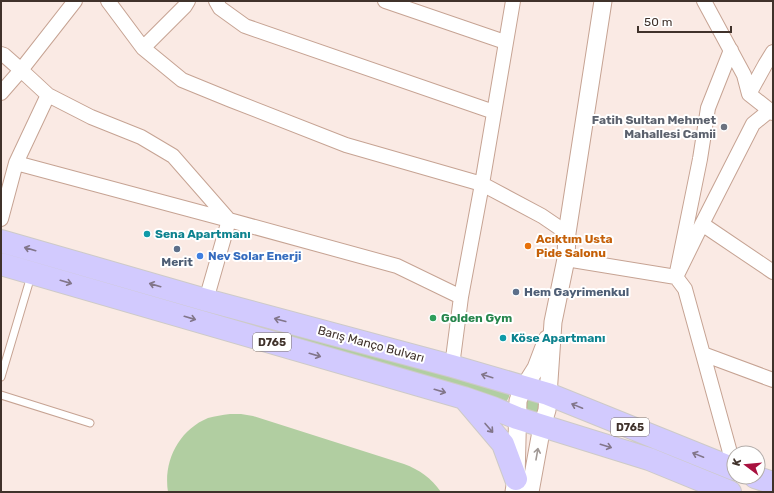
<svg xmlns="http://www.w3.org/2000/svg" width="774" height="493" font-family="Rubik,sans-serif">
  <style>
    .green { fill: #b1cea1 }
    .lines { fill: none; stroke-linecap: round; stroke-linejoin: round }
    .service-casing { stroke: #c6a393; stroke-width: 9 }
    .minor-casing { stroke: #c6a393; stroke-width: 16 }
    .tertiary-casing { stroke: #c6a393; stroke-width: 19 }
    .trunk-casing { stroke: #cdcac8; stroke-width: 24 }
    .service { stroke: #fff; stroke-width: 7 }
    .minor { stroke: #fff; stroke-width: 14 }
    .tertiary { stroke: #fff; stroke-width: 17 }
    .trunk { stroke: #d2cafe; stroke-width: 22 }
    .oneway { stroke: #82768a }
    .oneway2 { stroke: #a09895 }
    .worship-dot { fill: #6b7280; stroke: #fff; stroke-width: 1.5 }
    .culture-dot { fill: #0f9aa8; stroke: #fff; stroke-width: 1.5 }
    .food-dot { fill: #e8710a; stroke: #fff; stroke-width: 1.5 }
    .service-dot { fill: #5c6f8a; stroke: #fff; stroke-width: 1.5 }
    .shop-dot { fill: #3f7fe0; stroke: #fff; stroke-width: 1.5 }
    .leisure-dot { fill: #2e9e5b; stroke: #fff; stroke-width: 1.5 }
    .labels { text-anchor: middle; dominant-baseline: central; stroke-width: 4; stroke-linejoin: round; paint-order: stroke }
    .shield { fill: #fff; stroke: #79706b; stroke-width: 1 }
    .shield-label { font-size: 11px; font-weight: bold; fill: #40322b }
    .worship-label { font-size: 12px; font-weight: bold; fill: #5b616d; stroke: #fff; text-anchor: end }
    .culture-label { font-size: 12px; font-weight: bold; fill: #0d838f; stroke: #fff; text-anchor: start }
    .food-label { font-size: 12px; font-weight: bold; fill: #c56008; stroke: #fff; text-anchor: start }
    .shop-label { font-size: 12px; font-weight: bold; fill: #366cbe; stroke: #fff; text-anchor: start }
    .service-label { font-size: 12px; font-weight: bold; fill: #4e5e75; stroke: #fff }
    .leisure-label { font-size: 12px; font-weight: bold; fill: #27864d; stroke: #fff; text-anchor: start }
    .street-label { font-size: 12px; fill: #40322b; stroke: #fff }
  </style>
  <rect width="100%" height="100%" fill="#faeae4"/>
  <!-- green -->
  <path class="green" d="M1 246 510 389 509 397 505 404 1 255Z
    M528 398H540L542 413 527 414 524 403Z
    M230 414H241L253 416 404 464C420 470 431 478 441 492H168C163 461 179 430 208 418 215 416 222 415 230 414Z"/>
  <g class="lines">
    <defs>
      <path id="service" d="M1 377 31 276
        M1 395 90 423"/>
      <path id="minor" d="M108 1 143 48 182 80 231 100 346 145 482 184 542 216 567 233
        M216 1 220 8 245 26 494 112
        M385 1 505 42
        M704 1 744 75 749 94 773 113
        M143 48 185 6 188 1
        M731 50 708 108 700 159 676 277 685 289 734 467
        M1 54 4 55 21 70 48 95 16 163 229 220 397 266 461 297 452 366
        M1 93 21 70 75 1
        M749 94 765 65 773 52
        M48 95 91 117 141 137 173 156 229 220 206 300
        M1 219 16 163
        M702 224 773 272
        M566 259 676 277 702 224 753 124 769 111
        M461 297 482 184 513 1
        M703 354 773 380"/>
      <path id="tertiary" d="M514 492 516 479 518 401 521 392 536 368 547 339
        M530 492 542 426 547 410 553 322 566 259 567 233 603 1"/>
      <path id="trunk" d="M1 241 206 300 452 366 548 394 734 469
        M1 264 464 398 493 408 517 418 649 459 730 492
        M464 398 503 444 516 479
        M755 477 773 483"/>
    </defs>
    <!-- service casing -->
    <use href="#service" class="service-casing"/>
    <!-- minor casing -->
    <use href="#minor" class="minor-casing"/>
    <!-- tertiary casing -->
    <use href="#tertiary" class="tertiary-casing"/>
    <!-- trunk casing -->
    <use href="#trunk" class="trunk-casing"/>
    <!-- service -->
    <use href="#service" class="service"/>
    <!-- minor -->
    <use href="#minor" class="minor"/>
    <!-- tertiary -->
    <use href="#tertiary" class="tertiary"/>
    <!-- trunk -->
    <use href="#trunk" class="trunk"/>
  </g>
  <!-- one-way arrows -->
  <defs><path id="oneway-shaft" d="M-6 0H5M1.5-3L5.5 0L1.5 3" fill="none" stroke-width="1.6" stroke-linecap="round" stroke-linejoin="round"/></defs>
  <g class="oneway">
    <use href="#oneway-shaft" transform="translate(30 249) rotate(-164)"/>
    <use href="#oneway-shaft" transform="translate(66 282) rotate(16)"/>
    <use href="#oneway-shaft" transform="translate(155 285) rotate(-164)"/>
    <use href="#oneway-shaft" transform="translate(190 318) rotate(16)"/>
    <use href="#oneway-shaft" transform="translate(280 320) rotate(-165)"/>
    <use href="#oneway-shaft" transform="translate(315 355) rotate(16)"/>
    <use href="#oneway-shaft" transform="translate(487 376) rotate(-163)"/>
    <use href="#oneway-shaft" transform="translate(440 391) rotate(16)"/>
    <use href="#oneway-shaft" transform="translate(577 406) rotate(-158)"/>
    <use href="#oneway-shaft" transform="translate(489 428) rotate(49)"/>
    <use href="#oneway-shaft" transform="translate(606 446) rotate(17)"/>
    <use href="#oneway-shaft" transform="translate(698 455) rotate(-158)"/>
  </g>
  <use class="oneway2" href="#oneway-shaft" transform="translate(537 454) rotate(-80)"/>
  <!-- markers -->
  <circle class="worship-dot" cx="724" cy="127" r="4"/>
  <g class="culture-dot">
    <circle cx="147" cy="234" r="4"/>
    <circle cx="503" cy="338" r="4"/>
  </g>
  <circle class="food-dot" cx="528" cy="246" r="4"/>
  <g class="service-dot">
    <circle cx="177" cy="249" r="4"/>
    <circle cx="516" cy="292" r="4"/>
  </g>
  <circle class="shop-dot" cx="200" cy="256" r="4"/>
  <circle class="leisure-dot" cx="433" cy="318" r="4"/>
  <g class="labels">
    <!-- shield labels -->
    <g class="shield">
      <rect x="253" y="333" width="38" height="18" rx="3"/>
      <rect x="611" y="418" width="38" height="18" rx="3"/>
    </g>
    <g class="shield-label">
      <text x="272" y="342">D765</text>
      <text x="630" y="427">D765</text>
    </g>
    <!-- worship labels -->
    <g class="worship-label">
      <text x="716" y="120">Fatih Sultan Mehmet<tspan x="716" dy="14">Mahallesi Camii</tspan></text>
    </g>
    <!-- culture labels -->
    <g class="culture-label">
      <text x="155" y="234">Sena Apartmanı</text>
      <text x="511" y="338">Köse Apartmanı</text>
    </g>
    <!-- food labels -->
    <g class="food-label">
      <text x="536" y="239">Acıktım Usta<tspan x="536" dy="14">Pide Salonu</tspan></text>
    </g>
    <!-- shop labels -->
    <g class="shop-label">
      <text x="208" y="256">Nev Solar Enerji</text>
    </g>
    <!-- service labels -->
    <g class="service-label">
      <text x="177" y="262">Merit</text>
      <text x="524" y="292" text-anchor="start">Hem Gayrimenkul</text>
    </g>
    <!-- leisure labels -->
    <g class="leisure-label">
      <text x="441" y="318">Golden Gym</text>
    </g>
    <!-- street labels -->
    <g class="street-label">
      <text transform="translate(371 344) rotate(15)">Barış Manço Bulvarı</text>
    </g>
  </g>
  <!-- border -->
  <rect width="774" height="493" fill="none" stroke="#40322b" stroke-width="4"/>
  <!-- north arrow -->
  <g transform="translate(746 465) rotate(286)"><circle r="19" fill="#ffffff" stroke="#b3adaa"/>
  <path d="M0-3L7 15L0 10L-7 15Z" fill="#a8113f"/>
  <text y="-6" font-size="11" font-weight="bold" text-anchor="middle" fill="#40322b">K</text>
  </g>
  <!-- scale -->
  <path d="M638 26v6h93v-6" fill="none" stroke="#40322b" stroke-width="2"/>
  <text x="644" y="26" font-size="12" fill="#40322b" stroke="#ffffff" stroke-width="3" paint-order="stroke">50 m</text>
</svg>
